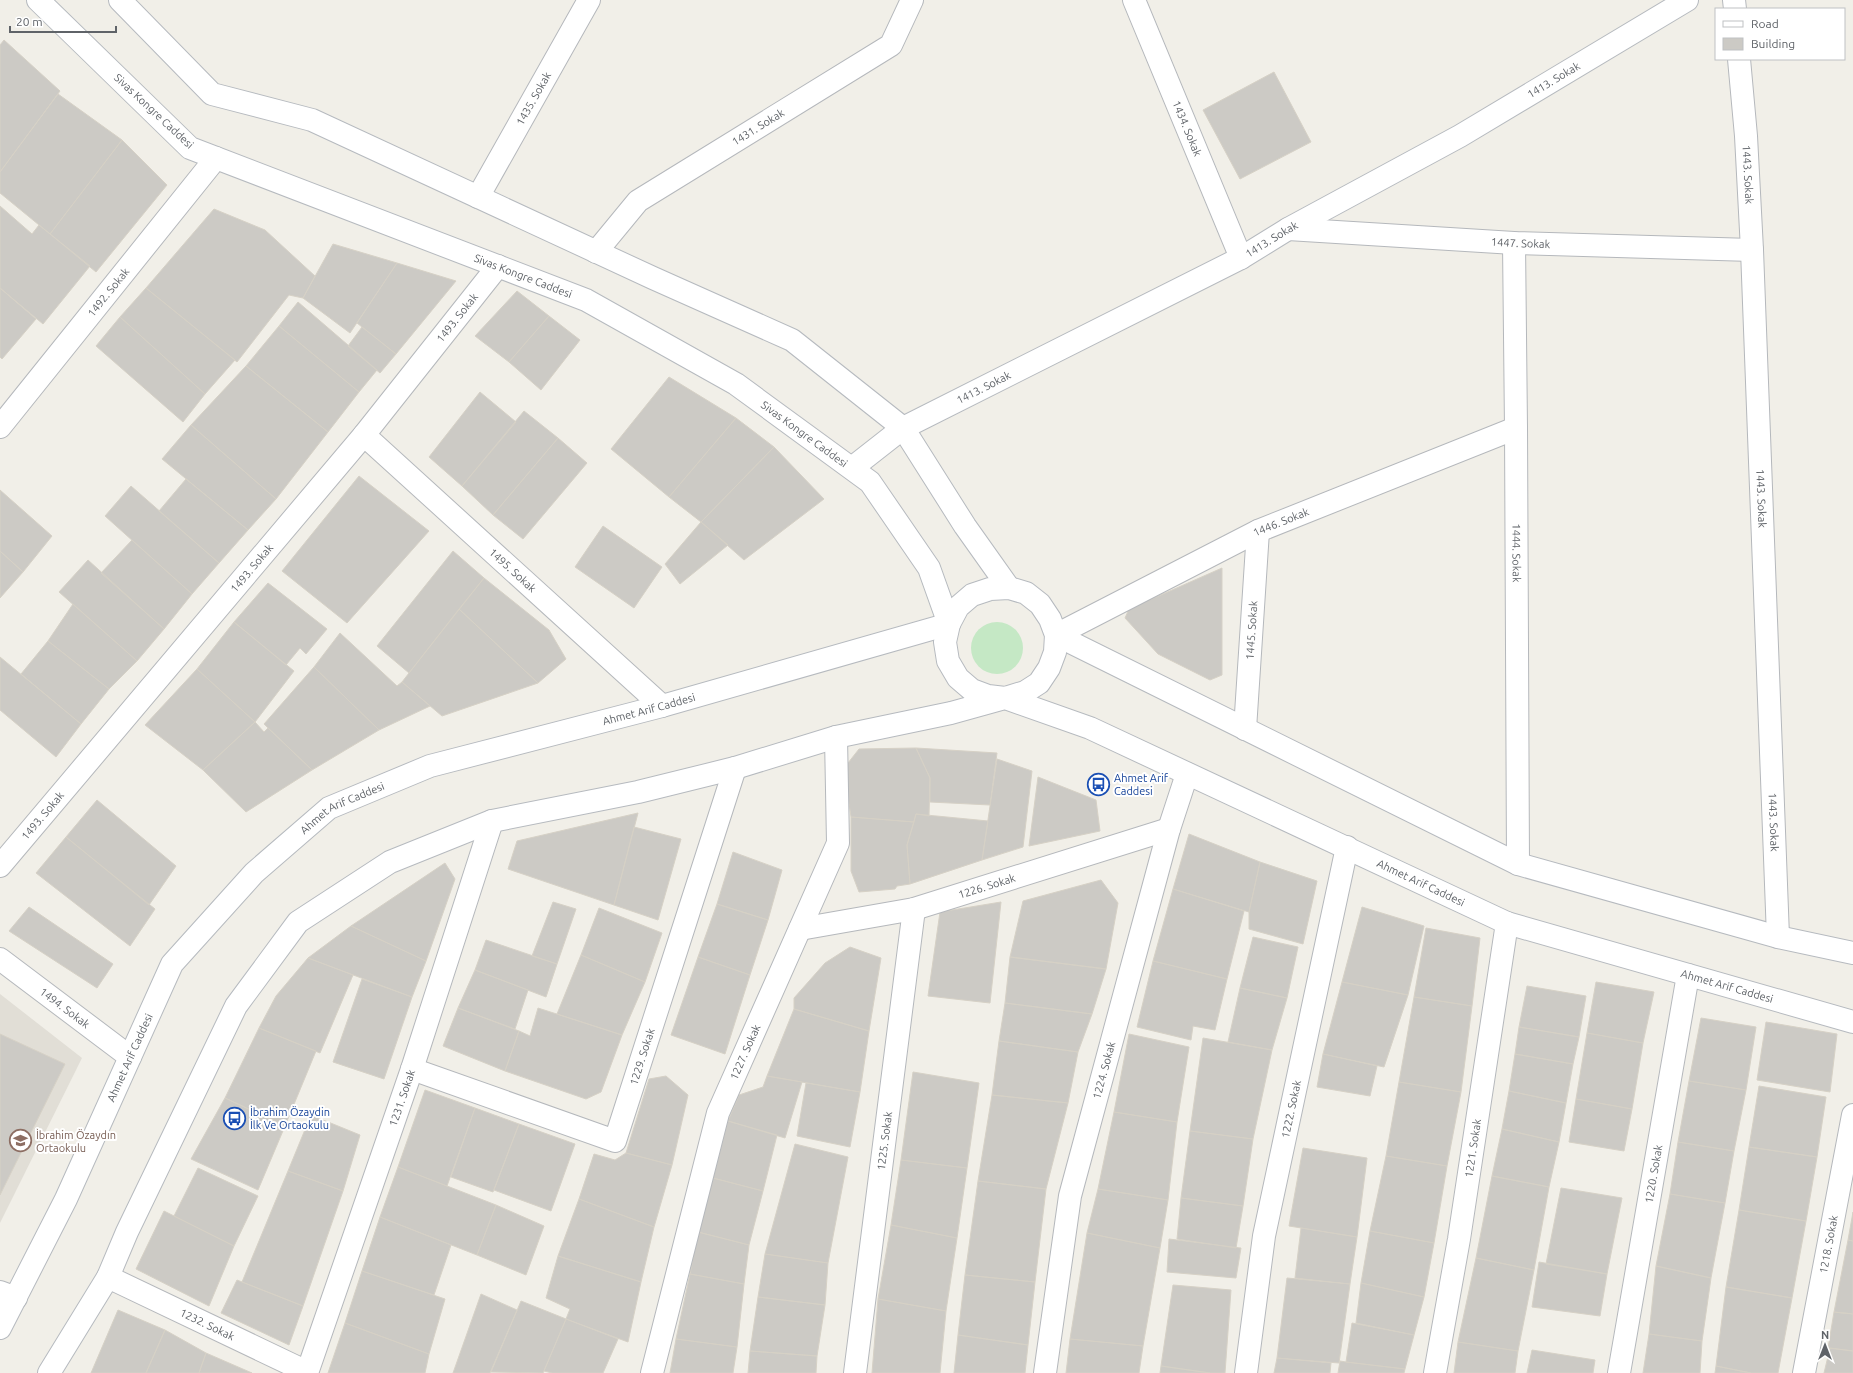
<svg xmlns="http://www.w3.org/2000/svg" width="1853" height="1373" font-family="Ubuntu,sans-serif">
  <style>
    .education { fill: #e1ded6 }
    .green { fill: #c5e8c5 }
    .building { fill: #cccac5; stroke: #d6d1c6 }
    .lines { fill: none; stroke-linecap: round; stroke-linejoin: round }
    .street-casing { stroke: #b5b8bc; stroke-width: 24 }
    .secondary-casing { stroke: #b6babf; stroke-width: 24 }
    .street { stroke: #fff; stroke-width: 22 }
    .secondary { stroke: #fff; stroke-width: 22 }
    .labels { text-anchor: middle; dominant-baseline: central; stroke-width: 4; stroke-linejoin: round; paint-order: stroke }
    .street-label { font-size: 11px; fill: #5f6368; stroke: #fff }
    .transit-label { font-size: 11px; fill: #164399; stroke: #fff; text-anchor: start }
    .education-label { font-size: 11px; fill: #785e54; stroke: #fff; text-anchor: start }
  </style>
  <rect width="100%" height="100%" fill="#f1efe8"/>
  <!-- education -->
  <path class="education" d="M0 994 82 1058 0 1223Z"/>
  <!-- green -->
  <path class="green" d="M971 648a26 26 0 1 1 52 0a26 26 0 1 1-52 0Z"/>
  <!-- building -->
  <path class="building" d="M4 40 60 91 0 172V45Z
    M1274 72 1311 142 1240 179 1203 110Z
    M58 94 122 140 50 234 0 193V172Z
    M122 140 167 185 96 272 50 234Z
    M0 206 32 234 39 225 90 266 43 324 0 288Z
    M214 209 265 230 315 276 303 298 289 295 237 362 146 288Z
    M333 244 397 263 350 333 303 298Z
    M397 263 456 281 396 354 357 323Z
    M0 288 36 319 2 359 0 357Z
    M146 288 235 360 205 394 120 317Z
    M517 291 549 316 509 362 475 336Z
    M298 302 377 370 359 392 279 326Z
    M549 316 580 340 541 390 509 362Z
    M120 317 205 394 183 422 96 346Z
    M279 326 359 392 328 432 246 366Z
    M362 327 396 354 380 373 348 346Z
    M246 366 328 432 276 499 191 425Z
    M669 377 736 418 669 497 611 449Z
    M480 392 516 422 462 486 429 457Z
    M524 411 558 438 493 515 462 486Z
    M736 418 774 447 701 522 669 497Z
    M191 425 276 499 248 530 162 459Z
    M558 438 587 463 523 539 493 515Z
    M774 447 824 499 744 560 701 522Z
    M359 476 429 531 347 623 282 571Z
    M186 479 248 530 219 563 159 511Z
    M131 486 219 563 192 594 105 516Z
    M0 490 52 536 23 572 0 551Z
    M701 522 728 545 680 584 665 564Z
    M603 526 662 567 634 608 575 567Z
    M132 540 192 594 164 629 101 573Z
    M0 551 23 572 0 598Z
    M453 551 484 578 409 673 377 646Z
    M88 560 164 629 137 661 59 592Z
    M1222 568V675L1210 680 1158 654 1125 618 1129 609Z
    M484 578 549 630 566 659 538 683 459 609Z
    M268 583 327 629 306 654 300 648 286 665 234 622Z
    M73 604 137 661 109 689 48 641Z
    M459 609 538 683 442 716 402 682Z
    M234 622 294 671 255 722 197 669Z
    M340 633 397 686 402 682 430 706 379 730 314 667Z
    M48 641 109 689 81 724 21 674Z
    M0 657 81 724 56 757 0 710Z
    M314 667 379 730 312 770 264 724Z
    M197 669 255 722 203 770 145 725Z
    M255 722 264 732 268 728 312 770 246 812 203 770Z
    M916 748 930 778 929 816 916 814 914 822 851 817 844 768 859 749Z
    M916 748 997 753 990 805 930 802V778Z
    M997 759 1032 771 1023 847 982 860Z
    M1038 777 1096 800 1100 831 1029 846Z
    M97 800 176 866 149 905 66 837Z
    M638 813 614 905 508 869 517 841Z
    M916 814 988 821 982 860 910 884 907 845Z
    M851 817 914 822 907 845 910 884 897 886 895 889 859 892 851 871Z
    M634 827 681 839 658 920 614 905Z
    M1189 834 1260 862 1249 912 1173 889Z
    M66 837 155 909 130 946 36 873Z
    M733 852 782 870 768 920 717 904Z
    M1260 862 1317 881 1303 944 1249 929V912Z
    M445 863 455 879 426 961 351 926Z
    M1101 880 1118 903 1106 969 1010 957 1023 901Z
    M1173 889 1244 911 1227 979 1153 961Z
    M553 902 576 909 557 964 532 956Z
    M1001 902 990 1003 928 996 940 912Z
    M717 904 768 920 750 975 698 957Z
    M29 907 113 964 97 988 9 931Z
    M1362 907 1424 926 1408 995 1342 982Z
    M599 908 662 933 645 982 581 955Z
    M351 926 426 961 412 997 308 958Z
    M1426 928 1480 938 1472 1006 1414 997Z
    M1253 937 1298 947 1287 998 1240 988Z
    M486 940 557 964 546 997 475 970Z
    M850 947 881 958 869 1031 794 1009V998L825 963Z
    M581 955 645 982 622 1035 557 1014Z
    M698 957 750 975 725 1054 671 1035Z
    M1010 957 1106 969 1092 1014 1005 1003Z
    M308 958 353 975 320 1053 259 1028 276 996Z
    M1153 961 1227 979 1215 1030 1193 1026 1191 1040 1137 1027Z
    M475 970 528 990 515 1029 458 1008Z
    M362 979 412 997 384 1079 333 1062Z
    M1342 982 1408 995 1384 1067 1323 1054Z
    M1596 982 1654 992 1643 1043 1587 1033Z
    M1527 986 1586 996 1579 1037 1519 1027Z
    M1240 988 1287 998 1272 1050 1228 1042Z
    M1414 997 1472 1006 1461 1092 1399 1082Z
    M1005 1003 1092 1014 1078 1052 999 1041Z
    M458 1008 519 1031 505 1071 443 1046Z
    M538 1008 622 1035 601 1092 586 1099 505 1071 519 1031 530 1036Z
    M794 1009 869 1031 860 1092 767 1076Z
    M1701 1018 1756 1027 1746 1090 1689 1081Z
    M1766 1022 1837 1034 1830 1092 1757 1080Z
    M1519 1027 1579 1037 1573 1064 1515 1054Z
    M259 1028 316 1051 285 1126 225 1098Z
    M1587 1033 1643 1043 1632 1109 1576 1099Z
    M0 1034 65 1064 0 1195Z
    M1129 1034 1189 1047 1177 1122 1114 1112Z
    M1203 1038 1272 1050 1253 1139 1190 1131Z
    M999 1041 1078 1052 1068 1103 992 1095Z
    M1323 1054 1377 1066 1370 1096 1317 1087Z
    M1515 1054 1573 1064 1566 1103 1509 1091Z
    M913 1072 979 1083 967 1168 901 1160Z
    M666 1076 688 1095 672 1165 626 1153 649 1079Z
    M767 1076 802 1082 785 1138 728 1121 739 1095 763 1087Z
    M1689 1081 1746 1090 1734 1151 1678 1142Z
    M1399 1082 1461 1092 1447 1166 1386 1156Z
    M806 1083 860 1092 850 1147 797 1136Z
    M1759 1086 1826 1097 1817 1157 1749 1147Z
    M425 1090 475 1108 447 1186 398 1167Z
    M1509 1091 1566 1103 1559 1142 1502 1129Z
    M992 1095 1068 1103 1046 1189 978 1181Z
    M225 1098 285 1126 258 1190 191 1159Z
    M1576 1099 1632 1109 1624 1151 1569 1142Z
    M475 1108 519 1124 493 1192 451 1177Z
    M1114 1112 1177 1122 1168 1200 1098 1189Z
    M311 1115 360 1135 343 1191 288 1171Z
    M728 1121 777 1135 763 1191 713 1178Z
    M519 1124 575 1144 551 1211 494 1190Z
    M1502 1129 1559 1142 1549 1187 1492 1176Z
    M1190 1131 1253 1139 1243 1206 1181 1198Z
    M1678 1142 1734 1151 1725 1203 1670 1194Z
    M795 1144 848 1157 828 1263 765 1254Z
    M1749 1147 1817 1157 1806 1221 1739 1210Z
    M1303 1148 1367 1158 1357 1237 1289 1226Z
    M626 1153 672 1165 654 1227 579 1199 594 1154 615 1160Z
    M1386 1156 1447 1166 1434 1243 1370 1231Z
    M901 1160 967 1168 957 1238 891 1225Z
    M398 1167 496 1205 477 1255 380 1217Z
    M198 1168 258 1196 234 1246 174 1216Z
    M288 1171 343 1191 303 1306 242 1282Z
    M1492 1176 1549 1187 1534 1270 1476 1258Z
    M713 1178 763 1191 749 1245 698 1232Z
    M978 1181 1046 1189 1035 1282 965 1275Z
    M1561 1188 1622 1198 1607 1274 1546 1264Z
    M1098 1189 1168 1200 1160 1248 1087 1233Z
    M1670 1194 1725 1203 1711 1278 1656 1266Z
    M1181 1198 1243 1206 1236 1248 1177 1239Z
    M579 1199 654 1227 641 1282 558 1256Z
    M496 1205 544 1226 526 1275 477 1255Z
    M1739 1210 1806 1221 1792 1298 1726 1287Z
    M164 1211 234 1246 209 1306 136 1269Z
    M1853 1212V1241L1848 1240Z
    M380 1217 451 1245 434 1295 362 1271Z
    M891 1225 957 1238 946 1311 878 1299Z
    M1301 1228 1357 1237 1350 1284 1295 1278Z
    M1370 1231 1434 1243 1424 1297 1361 1283Z
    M698 1232 749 1245 744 1284 690 1274Z
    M1087 1233 1160 1248 1143 1346 1070 1339Z
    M1169 1239 1241 1248 1236 1278 1167 1272Z
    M1848 1240 1853 1241V1314L1834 1312Z
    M765 1254 828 1263 825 1305 758 1297Z
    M558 1256 641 1282 628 1342 566 1319 570 1309 546 1298Z
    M1476 1258 1534 1270 1518 1351 1458 1342Z
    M1539 1262 1607 1274 1600 1316 1532 1307Z
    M1656 1266 1711 1278 1702 1341 1649 1334Z
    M362 1271 445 1299 429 1354 345 1323Z
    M690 1274 744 1284 737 1347 676 1339Z
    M965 1275 1035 1282 1028 1345 958 1335Z
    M1287 1278 1350 1284 1339 1363 1277 1358Z
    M237 1280 303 1306 289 1345 221 1313Z
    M1361 1283 1424 1297 1414 1335 1356 1323Z
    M1173 1285 1231 1290 1225 1373H1210L1161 1366Z
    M1726 1287 1792 1298 1778 1373H1751L1716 1366Z
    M481 1294 517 1310 490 1373H453Z
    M758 1297 825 1305 817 1356 750 1351Z
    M878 1299 946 1311 940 1373H872Z
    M521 1301 566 1319 543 1373 491 1372Z
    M118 1310 165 1330 146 1373H91Z
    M1834 1312 1853 1314V1351L1828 1348Z
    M566 1319 618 1339 603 1373H552L544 1371Z
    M345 1323 429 1354 425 1373H328Z
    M1352 1323 1414 1335 1405 1369 1346 1362Z
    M165 1330 206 1353 199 1373H146Z
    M1649 1334 1702 1341 1700 1373H1643Z
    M958 1335 1028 1345 1025 1373H954Z
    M676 1339 737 1347 733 1373H670Z
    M1070 1339 1143 1346 1139 1373H1066Z
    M1458 1342 1518 1351 1515 1373H1454Z
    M1830 1348 1853 1351V1373H1824Z
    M1532 1350 1595 1360 1593 1373H1527Z
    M750 1351 817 1356 816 1373H748Z
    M206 1353 252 1373H199Z
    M1277 1358 1331 1363 1330 1373H1274Z
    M1340 1361 1346 1362 1405 1369 1404 1373H1338Z
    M1161 1366 1210 1373H1160Z
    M1716 1366 1751 1373H1715Z"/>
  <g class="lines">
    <defs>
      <g id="street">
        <path id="s1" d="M1134 0 1241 258"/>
        <path d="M1734 0 1735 9"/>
        <path id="s2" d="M1739 59 1746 136 1752 250 1778 937"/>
        <path id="s3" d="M478 197 589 0"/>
        <path id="s4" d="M1288 229 1514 243 1752 250"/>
        <path id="s5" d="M1514 243 1516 428 1518 864"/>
        <path id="s6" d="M596 252 638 201 891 45 912 0"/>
        <path id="s7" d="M0 427 216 158"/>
        <path id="s8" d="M364 435 662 706"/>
        <path id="s9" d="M1056 635 1258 531 1516 428"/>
        <path id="s10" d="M1245 729 1258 531"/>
        <path id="s11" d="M0 866 364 435 498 266"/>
        <path id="s12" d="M800 929 914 909 1169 829"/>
        <path id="s13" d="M0 959 130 1057"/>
        <path id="s14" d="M412 1069 615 1141 735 768"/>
        <path id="s15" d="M108 1277 307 1372"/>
        <path d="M0 1292 16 1298"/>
        <path id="s16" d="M307 1373 412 1069 492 821"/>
        <path id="s17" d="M652 1373 718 1113 838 843 836 737"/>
        <path id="s18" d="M855 1373 914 909"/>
        <path id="s19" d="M1045 1373 1070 1196 1169 829 1187 774"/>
        <path id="s20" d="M1246 1373 1264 1236 1347 847"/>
        <path id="s21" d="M1435 1373 1459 1239 1507 923"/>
        <path id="s22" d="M1619 1373 1688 975"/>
        <path id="s23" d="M1804 1373 1853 1115"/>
      </g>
      <g id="secondary">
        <path id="s24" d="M38 0 190 148 586 300 736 384 870 482 929 568 949 624"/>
        <path d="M120 0 212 94 312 120 653 278 792 340 903 428 965 526 1009 588"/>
        <path id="s25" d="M852 468 903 428 1241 258 1288 229 1460 136 1687 0"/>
        <path d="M1056 635 1518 864 1778 937 1853 953"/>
        <path id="s26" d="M0 1328 66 1199 172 964 254 873 329 808 430 766 662 706 949 624"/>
        <path id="s27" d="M49 1373 108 1277 127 1232 236 1006 298 922 390 862 492 821 638 792 735 768 836 737 951 713 1005 698 1025 692 1039 683 1049 668 1055 652 1056 635 1050 619 1040 604 1026 593 1009 588 990 589 972 595 958 607 949 624 945 642 948 661 958 678 972 690 988 696 1005 698 1090 728 1507 923 1853 1022"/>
      </g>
    </defs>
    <!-- street casing -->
    <use href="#street" class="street-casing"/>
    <!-- secondary casing -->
    <use href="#secondary" class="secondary-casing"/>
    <!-- street -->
    <use href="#street" class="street"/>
    <!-- secondary -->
    <use href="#secondary" class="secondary"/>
  </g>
  <!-- icons -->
  <defs>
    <symbol id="bus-ring" viewBox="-11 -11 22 22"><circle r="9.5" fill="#fff" stroke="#1a4fb4" stroke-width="1.5"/><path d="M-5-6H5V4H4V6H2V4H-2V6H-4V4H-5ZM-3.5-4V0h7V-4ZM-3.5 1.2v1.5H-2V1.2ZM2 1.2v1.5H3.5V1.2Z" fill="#1a4fb4"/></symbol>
    <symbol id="school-ring" viewBox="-11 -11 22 22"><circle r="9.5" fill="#fff" stroke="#8d6e63" stroke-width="1.5"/><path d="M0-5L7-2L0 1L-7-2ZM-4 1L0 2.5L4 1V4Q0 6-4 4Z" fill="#8d6e63"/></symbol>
  </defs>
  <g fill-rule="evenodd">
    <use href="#bus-ring" x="1086" y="772" width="25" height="25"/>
    <use href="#bus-ring" x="222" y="1106" width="25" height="25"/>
    <use href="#school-ring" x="8" y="1128" width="25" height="25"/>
  </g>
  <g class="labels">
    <!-- street labels -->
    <g class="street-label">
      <text stroke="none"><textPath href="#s25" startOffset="803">1413. Sokak</textPath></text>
      <text stroke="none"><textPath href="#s3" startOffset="113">1435. Sokak</textPath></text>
      <text transform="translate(154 111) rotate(43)">Sivas Kongre Caddesi</text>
      <text stroke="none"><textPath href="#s6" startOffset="207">1431. Sokak</textPath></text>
      <text stroke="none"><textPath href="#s1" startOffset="139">1434. Sokak</textPath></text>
      <text stroke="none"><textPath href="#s2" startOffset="116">1443. Sokak</textPath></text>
      <text stroke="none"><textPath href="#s25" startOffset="479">1413. Sokak</textPath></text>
      <text stroke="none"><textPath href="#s4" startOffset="233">1447. Sokak</textPath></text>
      <text stroke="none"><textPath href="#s24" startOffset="569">Sivas Kongre Caddesi</textPath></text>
      <text stroke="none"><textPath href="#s7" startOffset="173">1492. Sokak</textPath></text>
      <text stroke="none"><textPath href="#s11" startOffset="714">1493. Sokak</textPath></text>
      <text stroke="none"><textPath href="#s25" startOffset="155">1413. Sokak</textPath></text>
      <text stroke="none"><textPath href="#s24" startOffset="893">Sivas Kongre Caddesi</textPath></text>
      <text stroke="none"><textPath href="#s2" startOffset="440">1443. Sokak</textPath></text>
      <text stroke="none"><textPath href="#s9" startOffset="252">1446. Sokak</textPath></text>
      <text stroke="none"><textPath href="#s5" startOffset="310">1444. Sokak</textPath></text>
      <text stroke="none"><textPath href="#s11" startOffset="390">1493. Sokak</textPath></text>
      <text stroke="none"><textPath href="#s8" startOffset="201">1495. Sokak</textPath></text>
      <text stroke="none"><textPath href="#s10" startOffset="99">1445. Sokak</textPath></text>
      <text stroke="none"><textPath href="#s26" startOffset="960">Ahmet Arif Caddesi</textPath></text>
      <text stroke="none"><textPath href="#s26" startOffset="636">Ahmet Arif Caddesi</textPath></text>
      <text stroke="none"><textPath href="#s11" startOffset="66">1493. Sokak</textPath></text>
      <text stroke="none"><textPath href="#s2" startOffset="764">1443. Sokak</textPath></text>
      <text stroke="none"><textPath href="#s27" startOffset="2066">Ahmet Arif Caddesi</textPath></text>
      <text stroke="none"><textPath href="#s12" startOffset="192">1226. Sokak</textPath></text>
      <text stroke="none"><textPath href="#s27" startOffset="2390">Ahmet Arif Caddesi</textPath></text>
      <text stroke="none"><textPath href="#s13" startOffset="81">1494. Sokak</textPath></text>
      <text stroke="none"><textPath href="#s17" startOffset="335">1227. Sokak</textPath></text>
      <text stroke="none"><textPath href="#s14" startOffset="304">1229. Sokak</textPath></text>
      <text stroke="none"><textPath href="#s26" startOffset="300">Ahmet Arif Caddesi</textPath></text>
      <text stroke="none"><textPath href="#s19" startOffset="309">1224. Sokak</textPath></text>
      <text stroke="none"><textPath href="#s16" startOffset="291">1231. Sokak</textPath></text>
      <text stroke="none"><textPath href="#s20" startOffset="268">1222. Sokak</textPath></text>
      <text stroke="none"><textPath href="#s18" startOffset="234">1225. Sokak</textPath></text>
      <text stroke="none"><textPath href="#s21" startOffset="228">1221. Sokak</textPath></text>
      <text stroke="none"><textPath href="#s22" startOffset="202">1220. Sokak</textPath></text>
      <text stroke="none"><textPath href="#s23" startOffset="131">1218. Sokak</textPath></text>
      <text stroke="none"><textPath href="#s15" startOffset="110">1232. Sokak</textPath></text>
    </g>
    <!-- transit labels -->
    <g class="transit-label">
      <text x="1114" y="778">Ahmet Arif<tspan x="1114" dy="13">Caddesi</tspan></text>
      <text x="250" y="1112">İbrahim Özaydin<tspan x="250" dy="13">İlk Ve Ortaokulu</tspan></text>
    </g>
    <!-- education labels -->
    <g class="education-label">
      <text x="36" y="1135">İbrahim Özaydın<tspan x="36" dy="13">Ortaokulu</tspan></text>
    </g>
  </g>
  <!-- legend -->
  <rect x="1715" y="8" width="130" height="52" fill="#ffffff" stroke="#bfc1c3"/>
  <rect x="1723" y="21" width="20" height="6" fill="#ffffff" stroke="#bfc1c3"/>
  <text x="1751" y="28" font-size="12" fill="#5f6368">Road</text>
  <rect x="1723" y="38" width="20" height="12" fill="#cccac5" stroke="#bfc1c3"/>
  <text x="1751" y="48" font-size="12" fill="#5f6368">Building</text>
  <!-- north arrow -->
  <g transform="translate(1825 1345)" stroke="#ffffff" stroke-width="3" paint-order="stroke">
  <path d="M0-3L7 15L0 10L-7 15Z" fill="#5f6368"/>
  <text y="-6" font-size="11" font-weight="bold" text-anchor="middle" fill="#5f6368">N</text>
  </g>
  <!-- scale -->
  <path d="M10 26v6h106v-6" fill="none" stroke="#5f6368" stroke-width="2"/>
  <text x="16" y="26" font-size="12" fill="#5f6368" stroke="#ffffff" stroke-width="3" paint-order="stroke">20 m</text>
</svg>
